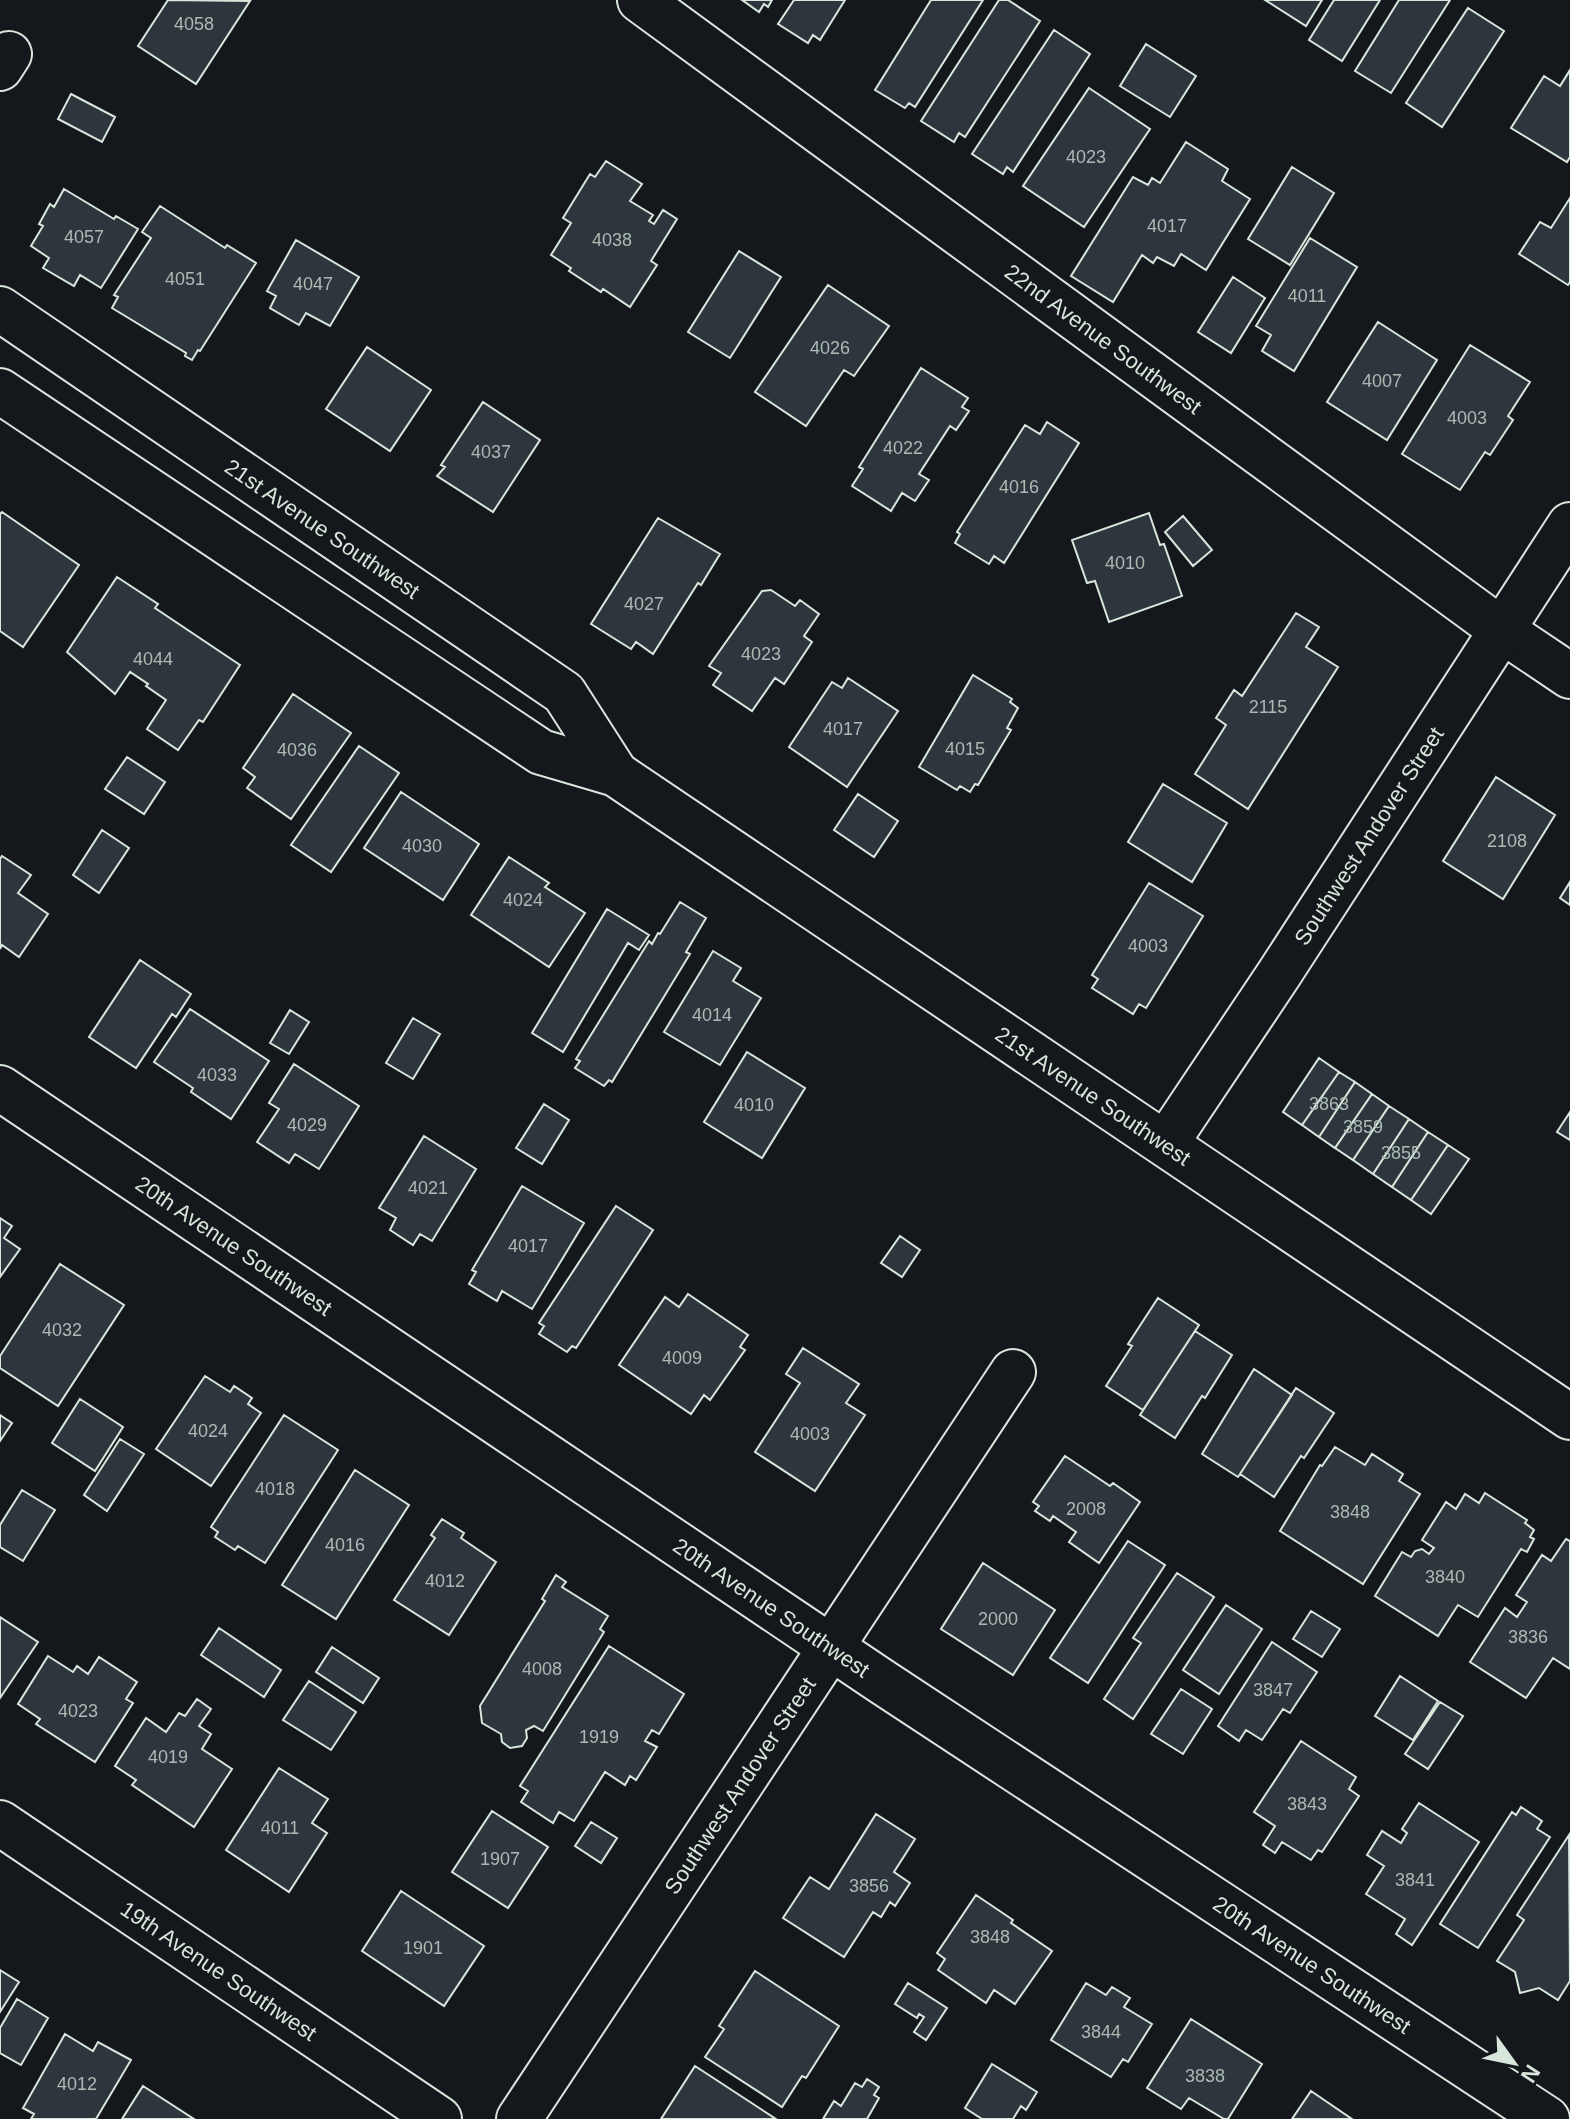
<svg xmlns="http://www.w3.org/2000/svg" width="1570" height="2119" font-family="Helvetica,sans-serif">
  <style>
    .building { fill: #2c363c; stroke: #d8e6dc; stroke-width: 2 }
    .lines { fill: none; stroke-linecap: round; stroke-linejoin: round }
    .street-casing { stroke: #d8e6dc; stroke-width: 48 }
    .street { stroke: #14181c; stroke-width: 44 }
    .labels { text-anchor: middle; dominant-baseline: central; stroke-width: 6; stroke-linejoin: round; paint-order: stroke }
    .number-label { font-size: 18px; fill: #adbab4 }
    .street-label { font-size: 22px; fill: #d8e6dc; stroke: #14181c }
  </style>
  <rect width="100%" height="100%" fill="#14181c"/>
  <!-- building -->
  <path class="building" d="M168 0 250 1 196 84 138 46Z
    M742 0H772L768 7 764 4 759 12Z
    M794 0H845L820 40 813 35 808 43 778 24Z
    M931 0H983L915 107 909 103 905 108 875 90Z
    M999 0H1008L1040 21 965 137 959 133 954 142 921 121Z
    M1265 0H1322L1306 26Z
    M1334 0H1380L1342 61 1309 40Z
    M1399 0H1450L1391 93 1355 71Z
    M1468 8 1504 31 1442 127 1406 103Z
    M1054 30 1090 54 1013 172 1007 167 1003 174 972 154Z
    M1146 44 1196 76 1170 117 1120 86Z
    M1570 70V157L1567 162 1511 128 1544 76 1560 86Z
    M1089 88 1150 129 1084 227 1023 186Z
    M71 94 115 117 102 142 58 119Z
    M1186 142 1228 169 1222 181 1250 199 1206 270 1181 254 1174 266 1157 257 1153 263 1142 255 1113 302 1071 276 1133 177 1148 185 1152 178 1160 183Z
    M606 161 642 184 630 201 653 215 649 221 654 224 663 210 677 219 651 261 657 265 630 307 603 289 601 292 569 271 571 268 551 255 571 223 563 218 590 174 595 177Z
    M1292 167 1334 193 1290 265 1248 239Z
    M64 189 114 219 116 216 138 229 101 288 80 275 74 286 43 268 49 258 31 246 43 226 39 224 50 204 54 207Z
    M1570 198V282L1568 285 1519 254 1540 222 1551 228Z
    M160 206 225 248 227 245 256 263 200 351 198 350 192 360 185 356 186 353 112 308 118 297 114 295 151 238 142 232Z
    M1310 238 1357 267 1294 371 1262 351 1271 335 1256 326Z
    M296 240 359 277 330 326 306 313 299 325 270 308 276 296 267 291Z
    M739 251 781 277 730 358 688 332Z
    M1233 277 1265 298 1231 353 1198 332Z
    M828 285 889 326 854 376 844 370 806 426 755 392Z
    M1378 322 1437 360 1387 440 1327 402Z
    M1470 345 1530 382 1508 416 1513 420 1490 455 1485 452 1460 490 1402 454Z
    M367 347 431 390 390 451 326 409Z
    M921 368 968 398 962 407 969 411 956 430 950 426 919 474 929 480 915 501 902 493 891 511 852 486 863 469 859 467Z
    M483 402 540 440 493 512 437 476 445 467 441 465Z
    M1047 422 1079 443 1004 563 994 556 989 564 955 543 960 534 957 532 1025 425 1040 434Z
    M2 512 79 565 23 647 0 631V514Z
    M1149 513 1160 545 1164 544 1182 596 1109 622 1095 581 1087 583 1072 540Z
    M1183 516 1212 550 1193 566 1165 532Z
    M658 518 720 554 701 585 698 583 653 654 636 642 631 649 591 624Z
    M117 577 158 604 155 608 240 665 203 722 199 720 178 750 147 729 166 700 146 686 148 684 130 672 115 694 67 652Z
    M771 590 795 606 800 600 819 614 804 636 812 642 784 684 775 678 752 711 713 685 721 673 709 666 762 591Z
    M1296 613 1319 627 1306 647 1338 667 1248 809 1195 774 1226 725 1216 718 1234 690 1242 696Z
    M973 675 1012 699 1010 702 1018 708 1007 728 1011 730 978 785 975 784 970 792 960 786 957 790 919 767Z
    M848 678 898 711 847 787 789 747 832 682 842 688Z
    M293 694 351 733 291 819 247 788 255 777 243 768Z
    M359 746 399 773 331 872 291 845Z
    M127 757 165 782 144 814 105 789Z
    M1496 777 1555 815 1503 899 1443 861Z
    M1163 784 1227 823 1192 882 1128 842Z
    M401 792 479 844 443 900 364 848Z
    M858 794 898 821 874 857 834 830Z
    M102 830 129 848 99 893 73 875Z
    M2 856 31 875 18 893 48 914 19 957 2 945 0 949V859Z
    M509 857 549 883 545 887 585 913 549 967 471 915Z
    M1570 882V905L1560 898Z
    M1149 883 1203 916 1146 1008 1139 1004 1133 1014 1092 988 1098 979 1092 975Z
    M680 902 706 918 686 952 690 954 612 1082 609 1080 604 1086 575 1068 580 1061 576 1059 649 941 652 944 658 933 660 934Z
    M607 909 649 935 639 950 628 943 563 1052 532 1033Z
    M713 951 741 968 733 981 761 998 720 1065 664 1032Z
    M140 960 191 994 176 1017 172 1014 136 1068 89 1037Z
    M190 1009 269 1061 231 1119 191 1092 193 1088 154 1062Z
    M290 1010 309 1022 289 1054 270 1043Z
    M413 1018 440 1034 413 1079 386 1063Z
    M747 1052 805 1088 762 1158 704 1122Z
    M1319 1058 1339 1072 1302 1125 1283 1112Z
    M294 1064 359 1106 319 1169 295 1154 289 1163 257 1142 279 1109 269 1103Z
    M1339 1072 1355 1082 1319 1137 1302 1125Z
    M1355 1082 1372 1094 1335 1148 1319 1137Z
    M1372 1094 1389 1106 1353 1160 1335 1148Z
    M544 1104 569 1120 542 1164 516 1148Z
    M1389 1106 1409 1119 1373 1174 1353 1160Z
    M1570 1112V1140L1557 1132Z
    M1409 1119 1428 1132 1392 1187 1373 1174Z
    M1428 1132 1448 1145 1411 1200 1392 1187Z
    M424 1136 476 1169 432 1241 420 1234 413 1245 390 1230 396 1218 379 1208Z
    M1448 1145 1469 1159 1431 1214 1411 1200Z
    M522 1186 584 1223 532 1309 502 1291 497 1301 469 1284 476 1272 472 1270Z
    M616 1206 653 1230 576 1348 572 1346 567 1352 539 1334 544 1326 539 1323Z
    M0 1218 12 1226 4 1238 20 1249 0 1277Z
    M900 1236 920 1250 902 1277 881 1263Z
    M60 1264 124 1305 58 1406 0 1368V1356Z
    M688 1294 748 1335 740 1347 745 1350 710 1400 704 1395 691 1414 619 1365 665 1297 679 1307Z
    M1158 1298 1199 1325 1143 1410 1106 1386 1132 1346 1128 1344Z
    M1195 1331 1232 1355 1205 1398 1202 1396 1175 1438 1140 1415Z
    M803 1348 859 1384 846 1403 865 1415 815 1491 755 1452 800 1383 786 1374Z
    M1254 1369 1292 1395 1238 1477 1202 1454Z
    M205 1376 230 1392 234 1386 252 1398 248 1404 261 1413 211 1486 156 1449Z
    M1296 1388 1334 1413 1304 1458 1301 1456 1274 1497 1240 1474Z
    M80 1399 123 1427 95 1471 52 1443Z
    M0 1415 12 1423 0 1441Z
    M284 1415 338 1450 265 1563 238 1546 235 1550 215 1537 218 1532 211 1527Z
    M120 1439 144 1454 107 1511 84 1495Z
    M1335 1447 1365 1465 1372 1454 1403 1474 1399 1481 1420 1494 1363 1584 1280 1531 1320 1465 1322 1466Z
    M1065 1456 1110 1486 1113 1483 1140 1502 1099 1563 1069 1542 1076 1532 1053 1516 1050 1521 1035 1511 1039 1506 1033 1502Z
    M355 1470 409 1505 336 1619 282 1585Z
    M22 1490 55 1510 23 1561 0 1547V1525Z
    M1485 1493 1527 1520 1525 1523 1534 1530 1530 1537 1534 1539 1527 1552 1521 1549 1478 1617 1458 1605 1438 1636 1375 1596 1402 1552 1411 1557 1415 1551 1422 1549 1429 1554 1434 1548 1422 1540 1446 1502 1456 1509 1465 1494 1479 1503Z
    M442 1519 464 1533 461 1538 496 1562 449 1635 394 1600 435 1538 431 1535Z
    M1566 1539 1570 1541V1669L1553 1658 1526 1698 1470 1662 1505 1608 1517 1617 1527 1602 1516 1595 1542 1555 1551 1561Z
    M1128 1541 1165 1565 1088 1683 1050 1658Z
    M983 1563 1055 1610 1013 1675 941 1629Z
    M1177 1573 1214 1597 1133 1719 1104 1699 1141 1643 1133 1638Z
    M556 1575 566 1582 562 1587 608 1616 600 1629 604 1632 543 1731 534 1726 526 1730 527 1738 522 1746 510 1748 502 1742 501 1734 482 1723 480 1706 545 1601 542 1599Z
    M1226 1605 1262 1629 1219 1694 1183 1670Z
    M1311 1611 1340 1629 1322 1657 1293 1639Z
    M0 1617 38 1642 0 1698Z
    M219 1628 281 1670 264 1697 201 1655Z
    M1272 1642 1317 1672 1290 1713 1283 1709 1262 1740 1246 1730 1239 1741 1218 1726Z
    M609 1646 684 1694 659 1734 652 1730 645 1741 657 1747 636 1780 630 1776 625 1785 605 1772 574 1821 559 1812 553 1823 521 1802 528 1791 520 1786Z
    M332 1647 379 1678 363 1703 316 1672Z
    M48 1656 73 1672 77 1666 88 1674 99 1657 137 1682 126 1699 133 1703 95 1762 36 1724 40 1719 18 1704Z
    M1400 1676 1438 1701 1413 1740 1375 1716Z
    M309 1681 356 1712 331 1750 283 1720Z
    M1181 1689 1212 1709 1183 1754 1151 1734Z
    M197 1699 211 1709 199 1726 211 1734 202 1749 232 1769 194 1827 132 1785 136 1780 115 1766 146 1718 166 1732 179 1713 185 1716Z
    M1440 1702 1463 1716 1428 1769 1405 1754Z
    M1301 1741 1356 1777 1349 1789 1359 1796 1322 1852 1318 1850 1311 1860 1282 1842 1275 1853 1263 1845 1275 1826 1254 1812Z
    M279 1768 328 1799 312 1823 327 1833 289 1892 226 1850Z
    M1419 1803 1479 1842 1412 1945 1396 1934 1405 1919 1366 1894 1384 1866 1367 1855 1382 1831 1401 1843 1407 1833 1402 1829Z
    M1521 1807 1542 1821 1537 1829 1550 1837 1478 1948 1440 1924 1512 1812 1516 1815Z
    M492 1811 548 1847 508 1908 452 1872Z
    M876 1814 915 1839 894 1872 910 1883 895 1906 890 1902 881 1917 873 1912 844 1957 783 1918 810 1877 829 1889Z
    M591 1822 617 1838 601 1863 575 1846Z
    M1569 1835 1570 1981 1558 2000 1539 1988 1520 1993 1515 1972 1497 1961 1524 1920 1517 1915Z
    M401 1891 484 1946 444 2006 362 1951Z
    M976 1895 1013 1920 1011 1923 1052 1951 1015 2004 994 1990 986 2003 938 1970 945 1959 937 1953Z
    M0 1970 19 1982 0 2012Z
    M755 1971 839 2026 806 2078 802 2076 782 2107 705 2057 724 2029 719 2026Z
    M908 1983 947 2008 926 2040 914 2032 924 2017 919 2014 917 2018 895 2004Z
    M1086 1983 1106 1995 1112 1987 1130 1998 1124 2007 1152 2024 1128 2062 1123 2059 1111 2077 1051 2040Z
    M17 1999 48 2018 21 2065 0 2053V2028Z
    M1191 2019 1262 2064 1228 2119H1224L1189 2098 1181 2109 1147 2088Z
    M65 2034 93 2051 98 2042 131 2060 96 2119H31L34 2114 23 2108Z
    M992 2064 1037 2092 1026 2110 1021 2106 1013 2119H982L965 2108Z
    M695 2066 776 2119H661Z
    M867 2079 879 2087 874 2095 879 2098 867 2119H823L834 2101 841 2106 855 2083 862 2087Z
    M143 2086 194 2119H122Z
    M1311 2091 1352 2119H1292Z"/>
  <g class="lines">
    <defs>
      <g id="street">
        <path id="s1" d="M640 0 1503 631 1570 676"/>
        <path d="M0 68 9 54"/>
        <path id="s2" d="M0 309 564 693 616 774"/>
        <path id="s3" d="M0 391 541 752 616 774 1570 1417"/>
        <path id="s4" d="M0 1088 881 1681 1547 2119"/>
        <path id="s5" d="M1166 1143 1279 974 1570 525"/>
        <path id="s6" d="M0 1823 439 2119"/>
        <path id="s7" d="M519 2119 1013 1372"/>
      </g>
    </defs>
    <!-- street casing -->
    <use href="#street" class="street-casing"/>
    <!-- street -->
    <use href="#street" class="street"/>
  </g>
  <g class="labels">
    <!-- number labels -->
    <g class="number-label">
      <text x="194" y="24">4058</text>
      <text x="1086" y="157">4023</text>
      <text x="1167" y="226">4017</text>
      <text x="84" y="237">4057</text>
      <text x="612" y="240">4038</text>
      <text x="185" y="279">4051</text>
      <text x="313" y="284">4047</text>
      <text x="1307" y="296">4011</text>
      <text x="830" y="348">4026</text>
      <text x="1382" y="381">4007</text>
      <text x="1467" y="418">4003</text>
      <text x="903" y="448">4022</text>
      <text x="491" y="452">4037</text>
      <text x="1019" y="487">4016</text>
      <text x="1125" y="563">4010</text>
      <text x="644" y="604">4027</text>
      <text x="761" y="654">4023</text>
      <text x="153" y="659">4044</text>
      <text x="1268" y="707">2115</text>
      <text x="843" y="729">4017</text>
      <text x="965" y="749">4015</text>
      <text x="297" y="750">4036</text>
      <text x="1507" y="841">2108</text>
      <text x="422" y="846">4030</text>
      <text x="523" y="900">4024</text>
      <text x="1148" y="946">4003</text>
      <text x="712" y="1015">4014</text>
      <text x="217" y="1075">4033</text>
      <text x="1329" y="1104">3863</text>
      <text x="754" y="1105">4010</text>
      <text x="307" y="1125">4029</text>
      <text x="1363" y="1127">3859</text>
      <text x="1401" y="1153">3855</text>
      <text x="428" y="1188">4021</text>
      <text x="528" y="1246">4017</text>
      <text x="62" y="1330">4032</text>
      <text x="682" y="1358">4009</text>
      <text x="208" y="1431">4024</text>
      <text x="810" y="1434">4003</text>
      <text x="275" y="1489">4018</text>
      <text x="1086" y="1509">2008</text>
      <text x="1350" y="1512">3848</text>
      <text x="345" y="1545">4016</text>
      <text x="1445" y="1577">3840</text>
      <text x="445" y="1581">4012</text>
      <text x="998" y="1619">2000</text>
      <text x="1528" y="1637">3836</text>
      <text x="542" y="1669">4008</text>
      <text x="1273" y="1690">3847</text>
      <text x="78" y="1711">4023</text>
      <text x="599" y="1737">1919</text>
      <text x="168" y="1757">4019</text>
      <text x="1307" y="1804">3843</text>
      <text x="280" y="1828">4011</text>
      <text x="500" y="1859">1907</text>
      <text x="1415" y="1880">3841</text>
      <text x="869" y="1886">3856</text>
      <text x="990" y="1937">3848</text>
      <text x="423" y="1948">1901</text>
      <text x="1101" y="2032">3844</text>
      <text x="1205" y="2076">3838</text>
      <text x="77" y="2084">4012</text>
    </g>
    <!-- street labels -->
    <g class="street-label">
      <text stroke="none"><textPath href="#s1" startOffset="574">22nd Avenue Southwest</textPath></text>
      <text stroke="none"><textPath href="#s2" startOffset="390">21st Avenue Southwest</textPath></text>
      <text stroke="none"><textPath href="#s5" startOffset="368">Southwest Andover Street</textPath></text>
      <text stroke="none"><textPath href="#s3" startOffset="1304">21st Avenue Southwest</textPath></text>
      <text stroke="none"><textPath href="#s4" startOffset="282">20th Avenue Southwest</textPath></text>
      <text stroke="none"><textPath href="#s4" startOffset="930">20th Avenue Southwest</textPath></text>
      <text stroke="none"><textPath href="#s7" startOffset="400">Southwest Andover Street</textPath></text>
      <text stroke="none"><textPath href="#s4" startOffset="1578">20th Avenue Southwest</textPath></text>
      <text stroke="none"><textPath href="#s6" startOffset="264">19th Avenue Southwest</textPath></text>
    </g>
  </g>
  <!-- north arrow -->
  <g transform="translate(1514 2063) rotate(123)" stroke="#14181c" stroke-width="6" paint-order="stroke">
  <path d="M0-6L14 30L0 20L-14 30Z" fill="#d8e6dc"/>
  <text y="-12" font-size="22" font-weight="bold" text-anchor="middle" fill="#d8e6dc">N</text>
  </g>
</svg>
